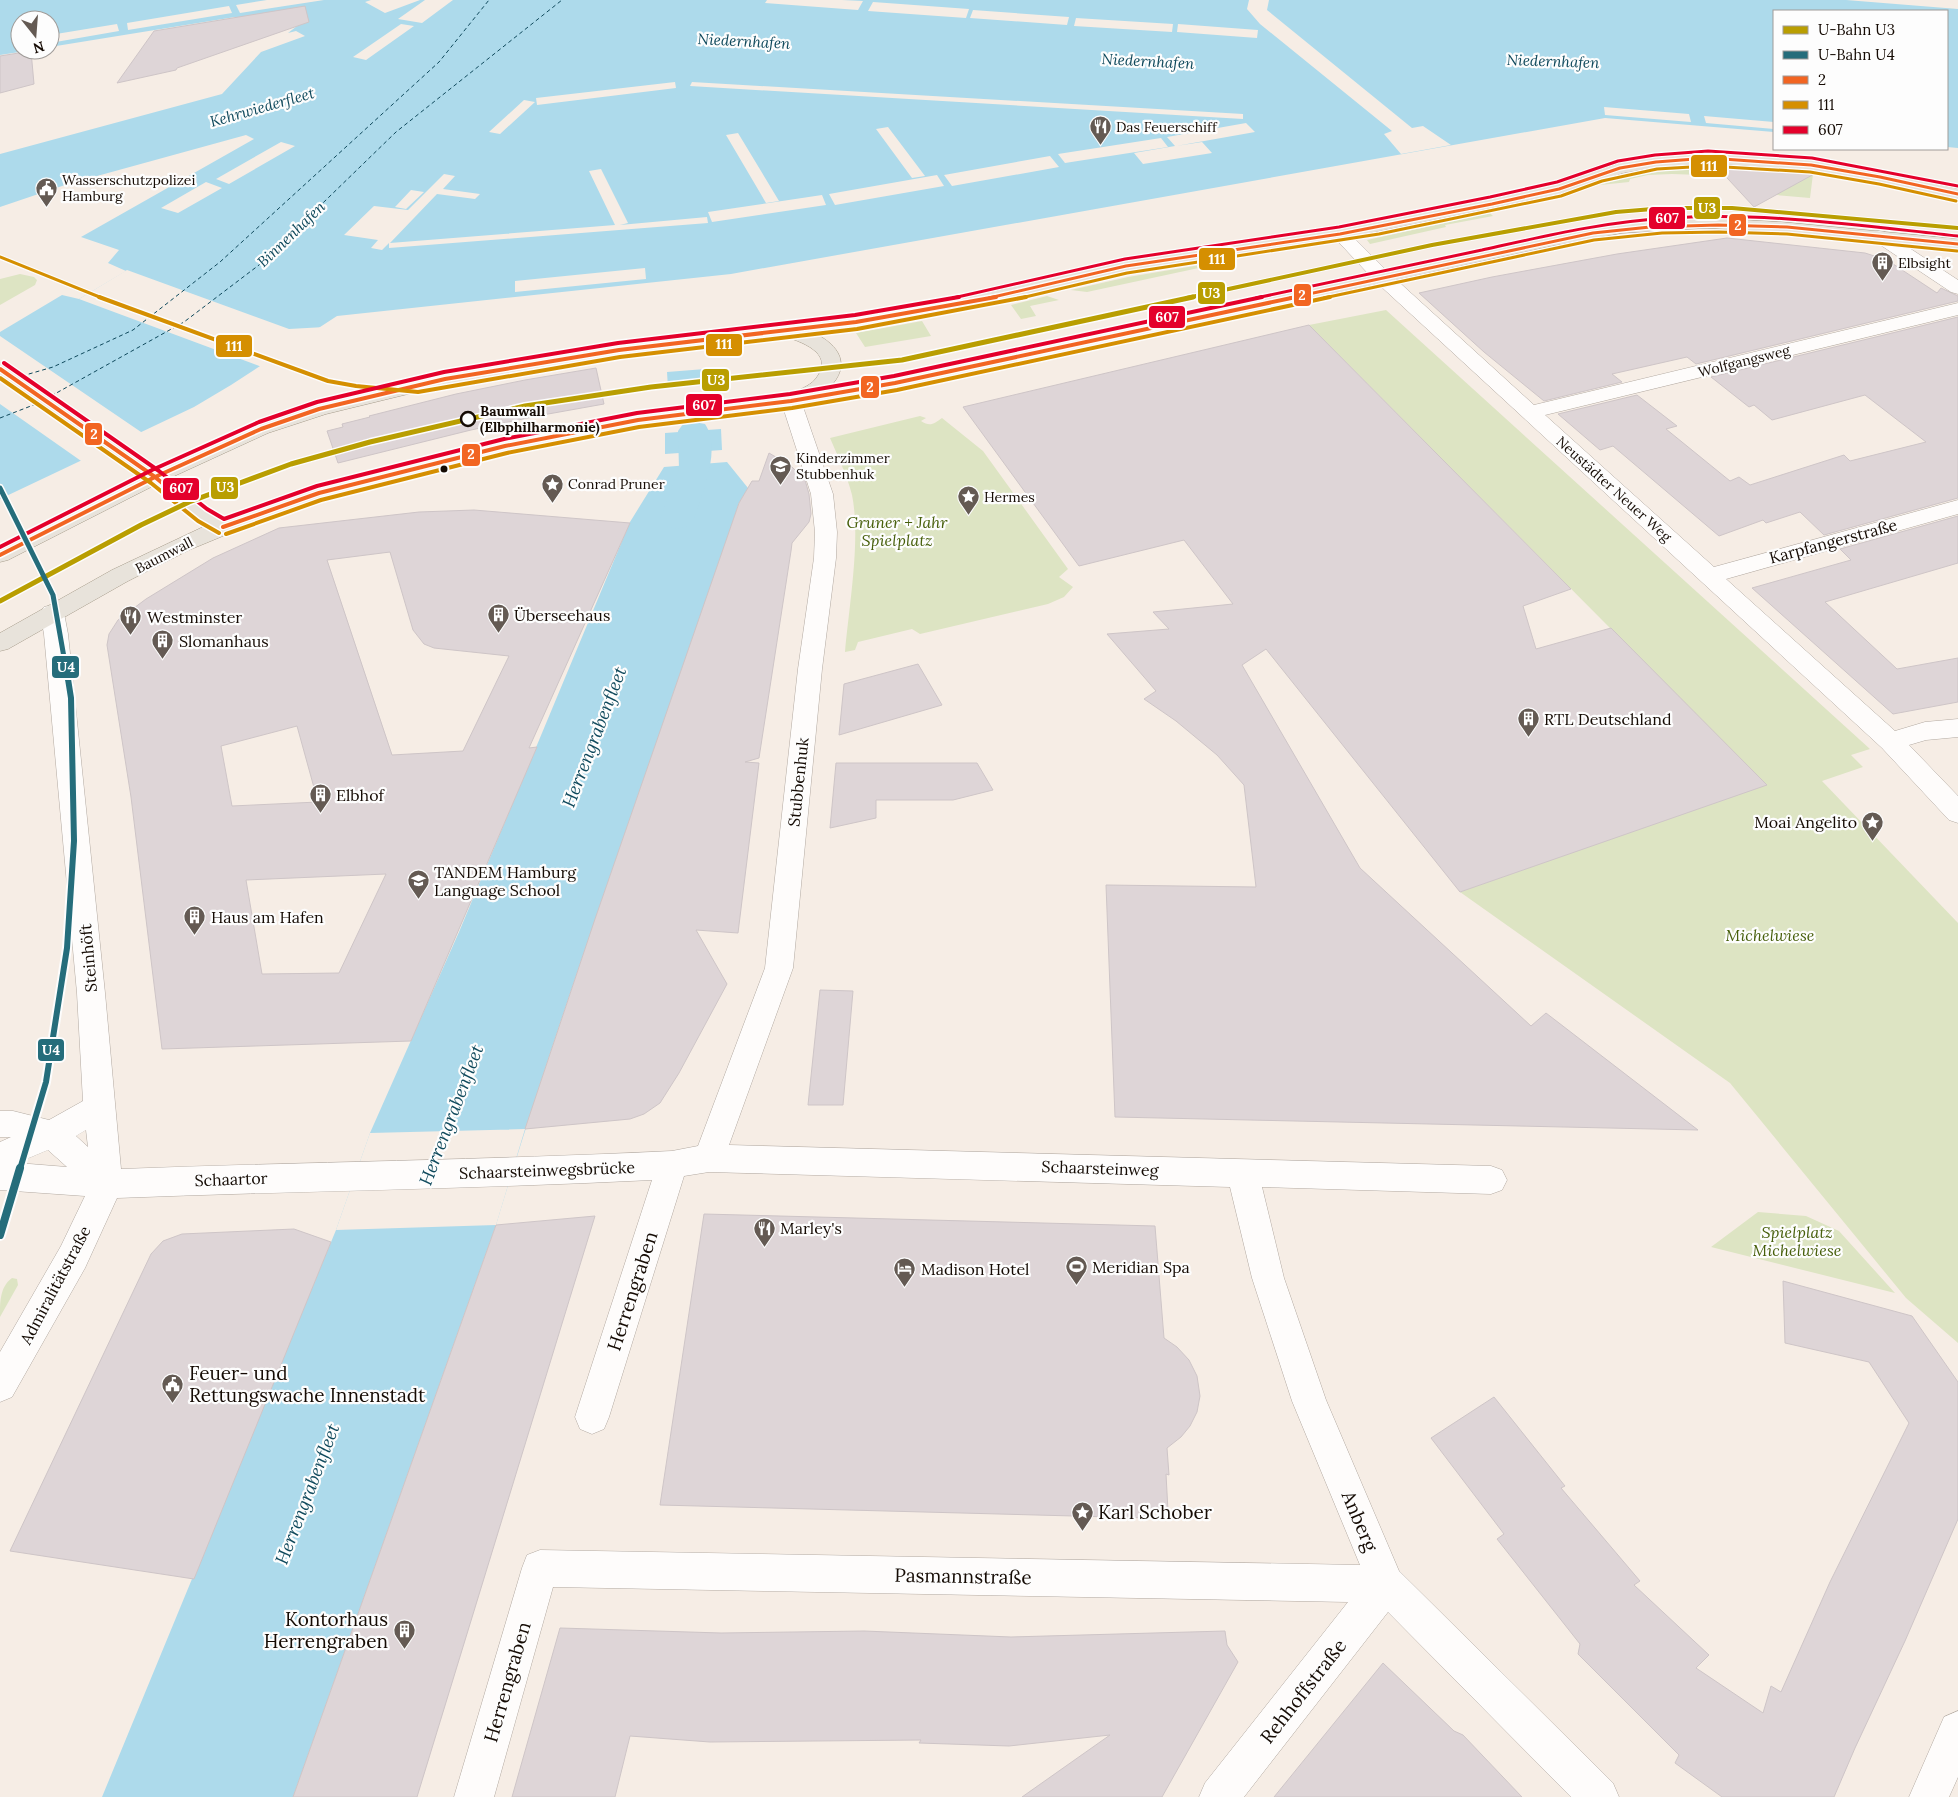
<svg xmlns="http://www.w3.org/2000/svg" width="1958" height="1797" font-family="Lora,serif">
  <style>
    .green { fill: #dde4c3 }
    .water { fill: #addaeb }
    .pier { fill: #f6ede5 }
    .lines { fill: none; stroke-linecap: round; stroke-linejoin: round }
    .canal { fill: #addaeb; fill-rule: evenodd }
    .ferry { stroke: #0f495c; stroke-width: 1; stroke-dasharray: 4 3; stroke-linecap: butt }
    .building { fill: #ded5d7; stroke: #cec5c7; fill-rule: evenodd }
    .minor-casing { stroke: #b2a9a1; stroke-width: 1 }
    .major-casing { stroke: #a69c8b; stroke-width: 1 }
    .minor { fill: #fefcfb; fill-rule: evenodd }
    .major { fill: #e8e3db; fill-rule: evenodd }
    .rail { stroke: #cfccc9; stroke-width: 3; stroke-dasharray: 5.5 3; stroke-linecap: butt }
    .bus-1-far1-casing { stroke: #fdfdfd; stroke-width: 5.5 }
    .bus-1-casing { stroke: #fdfdfd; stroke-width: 7 }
    .bus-2-far1-casing { stroke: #fdfdfd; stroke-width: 5.5 }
    .bus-2-casing { stroke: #fdfdfd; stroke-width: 7 }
    .bus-3-far1-casing { stroke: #fdfdfd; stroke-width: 5.5 }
    .bus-3-casing { stroke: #fdfdfd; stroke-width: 7 }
    .bus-1-far1 { stroke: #f26522; stroke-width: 3 }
    .bus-1 { stroke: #f26522; stroke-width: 4 }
    .bus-2-far1 { stroke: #d58f01; stroke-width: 3 }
    .bus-2 { stroke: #d58f01; stroke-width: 4 }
    .bus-3-far1 { stroke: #e4002b; stroke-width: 3 }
    .bus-3 { stroke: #e4002b; stroke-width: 4 }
    .metro-1-far1-casing { stroke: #fdfdfd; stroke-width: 6 }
    .metro-1-casing { stroke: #fdfdfd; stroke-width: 8 }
    .metro-2-far2-casing { stroke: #fdfdfd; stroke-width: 8 }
    .metro-2-far1-casing { stroke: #fdfdfd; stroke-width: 10 }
    .metro-2-casing { stroke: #fdfdfd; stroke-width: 12 }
    .metro-1-far1 { stroke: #b99e01; stroke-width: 4 }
    .metro-1 { stroke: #b99e01; stroke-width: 5 }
    .metro-2-far2 { stroke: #256d7b; stroke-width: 5 }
    .metro-2-far1 { stroke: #256d7b; stroke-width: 6 }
    .metro-2 { stroke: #256d7b; stroke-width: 8 }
    .stop-dot { fill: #fdfdfd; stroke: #150b04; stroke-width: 2.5 }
    .bus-dot { fill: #150b04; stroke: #fdfdfd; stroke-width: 2 }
    .labels { text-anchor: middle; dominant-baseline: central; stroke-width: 4.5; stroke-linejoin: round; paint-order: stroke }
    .far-poi-label { font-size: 14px; fill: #150b04; stroke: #fdfdfd; text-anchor: start }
    .far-street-label { font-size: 14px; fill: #150b04; stroke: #fdfdfd }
    .far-stop-label { font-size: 14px; font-weight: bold; fill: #150b04; stroke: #fdfdfd; text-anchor: start }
    .far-water-label { font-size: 15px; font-style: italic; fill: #0f495c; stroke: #fdfdfd }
    .park-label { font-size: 16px; font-style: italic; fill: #475f0b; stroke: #fdfdfd }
    .street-label { font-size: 16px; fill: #150b04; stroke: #fdfdfd }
    .poi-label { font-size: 16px; fill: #150b04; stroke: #fdfdfd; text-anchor: start }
    .water-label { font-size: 18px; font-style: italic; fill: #0f495c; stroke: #fdfdfd }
    .near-street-label { font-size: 19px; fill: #150b04; stroke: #fdfdfd }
    .near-poi-label { font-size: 19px; fill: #150b04; stroke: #fdfdfd; text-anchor: start }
    .line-badge { stroke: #fdfdfd; stroke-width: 2 }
    .badge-label { font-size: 14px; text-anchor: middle; font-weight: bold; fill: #fff }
  </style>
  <rect width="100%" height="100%" fill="#f6ede5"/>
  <!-- green -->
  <path class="green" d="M1725 166 1741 167 1735 169 1728 176 1672 174 1648 175 1630 179 1629 182 1600 185C1641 172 1682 168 1725 166Z
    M1764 169 1813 174 1810 198 1765 194 1771 171Z
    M1490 213 1493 216 1445 225 1446 227 1370 244 1367 240Z
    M1206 264 1208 266 1087 292 1071 290 1128 277Z
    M20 274 34 277 37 280 35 285 0 305V279Z
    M1047 296 1059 300 1030 306 1036 316 1021 319 1011 305Z
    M1386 310 1870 749 1851 755 1863 767 1822 781 1958 923V1343L1906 1298 1730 1083 1460 892 1765 784 1309 325Z
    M922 321 931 336 865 347 856 333Z
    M920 416 926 418 921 421C930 427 934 424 942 418L983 451 1068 569 1059 577 1073 587 1064 597 1048 604 920 634 912 629 858 642 855 650 845 652C849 606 861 539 852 495 847 475 838 457 830 438Z
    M1758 1212 1806 1216 1839 1231 1895 1293 1711 1247Z
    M12 1278 17 1279 18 1285 0 1317C0 1301 0 1287 12 1278Z"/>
  <!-- water -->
  <path class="water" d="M0 0H1958V148L1947 147V11H1774V132L1605 118 731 274 337 316 231 385 194 407 0 499V332L62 295 79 299 126 271 108 263 119 250 81 237 254 139 246 135 68 184 0 207V154L222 94 261 52 305 36 296 31 288 33 297 26 239 22 235 17 50 47V20H20V50H32L0 55Z
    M718 368 719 384 668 388 667 372Z
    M721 429 722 450 665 454V433Z
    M727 462 748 488 739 503C659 744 569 981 496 1225L293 1797H102L336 1230 370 1133 459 932 630 522 664 467Z"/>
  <!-- pier -->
  <path class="pier" d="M267 0H324L240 13 236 5Z
    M371 0H420L385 13 365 2Z
    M425 0H453L422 23 398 19Z
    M767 0H842L863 1 858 10 765 3Z
    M1249 0H1269L1267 10 1412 128 1423 126 1451 145 1401 154 1384 134 1392 131 1260 24 1247 9Z
    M1958 0V9L1846 0Z
    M873 2 969 9 966 18 868 11Z
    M229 6 232 13 128 30 127 23Z
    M973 10 1069 17 1067 25 970 18Z
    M1076 18 1173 24 1172 32 1074 26Z
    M117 24 119 31 50 43V35Z
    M401 24 414 26 366 60 353 57Z
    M1178 24 1258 30 1257 38 1177 32Z
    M675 82 676 88 537 105 536 98Z
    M692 82 1243 114V119L690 86Z
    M524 100 535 102 500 134 489 132Z
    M1604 107 1689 114 1691 122 1605 115Z
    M1704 116 1774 122V129L1706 123Z
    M1246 123 1255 132 1176 146 1202 142 1212 153 1143 164 1134 153 1175 146 1167 137Z
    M888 127 925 176 912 178 876 129Z
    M738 133 779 201 766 203 726 135Z
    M1161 138 1168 147 1065 163 1058 154Z
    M281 142 295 146 229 184 216 179Z
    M1050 156 1059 167 952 186 944 175Z
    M601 169 628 223 620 225 707 217 708 223 389 248V243L382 250 371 248 378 240 344 235 374 206 408 210 444 174 455 176 443 189 480 194 475 199 437 194 390 243 615 225 589 171Z
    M937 175 944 186 835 205 829 194Z
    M206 182 222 188 178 213 161 208Z
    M411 190 424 192 406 209 395 207Z
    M822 195 826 205 712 222 708 212Z
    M645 268 646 279 515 292V281Z
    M127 270 289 329 325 327 262 367 79 299Z
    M0 336 144 434 84 463 0 404Z
    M525 1129 496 1225 336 1230 370 1133Z"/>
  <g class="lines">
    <!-- canal -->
    <path class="canal" d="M694 422 705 424C722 449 702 494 694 519L689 526 677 529 665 526 660 519 679 469 678 431 683 424Z"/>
    <!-- ferry -->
    <path class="ferry" d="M22 376 53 367 133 330 220 262 439 62 489 0
      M51 396 184 322 259 265 396 132 562 0
      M0 418 36 404"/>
  </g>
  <!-- building -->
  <path class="building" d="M305 6 309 22 177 68 176 70 117 83 154 31Z
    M31 51 34 84 0 93V56Z
    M1716 166 1811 172 1816 173 1754 207Z
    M1727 238 1865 253 1887 260 1937 293 1941 288 1958 296V301L1696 364 1687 357 1612 374 1622 382 1544 401 1484 352 1419 293 1492 277 1617 254Z
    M1958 317V498L1824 535 1800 512 1766 523 1763 520 1719 536 1613 446 1600 450 1558 414 1637 395 1677 426 1666 429 1730 481 1739 477 1750 485 1844 455 1850 461 1926 442 1865 395 1772 420 1754 405 1749 407 1711 377Z
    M1309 325 1571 589 1523 606 1536 649 1611 628 1767 785 1460 892 1266 649 1242 665 1360 868 1531 1026 1546 1013 1698 1130 1115 1117 1106 885 1256 887 1244 785 1217 755 1176 721 1144 699 1156 691 1107 634 1169 629 1153 612 1233 604 1184 540 1079 566 963 407Z
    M596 368 604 404 537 416 471 430 338 463 327 431 343 427 342 424 370 417 369 416 456 394 525 380Z
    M769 453 791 466 805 480 809 494 811 514 809 522 792 543 791 551 759 758 745 762 759 763 738 933 696 930 727 984 679 1073 660 1103 644 1114 630 1119 525 1129 595 919 739 503 752 481H759Z
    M474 510 630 523 529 748 537 747 411 1041 162 1049 131 797 107 645 109 634 118 620 146 599 213 558 279 528 419 512ZM390 552 413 630 424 644 434 648 509 656 463 751 392 755 327 560ZM297 726 318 802 232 806 221 746ZM386 874 339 973 262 974 246 880Z
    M1958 516V563L1825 602 1897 669 1958 658V702L1893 714 1752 588 1851 560 1840 549Z
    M918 664 942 705 839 735 844 684Z
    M836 763H977L993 790 953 800H876V818L830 828Z
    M820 990 853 991 843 1105H808Z
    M704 1214 1155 1226 1164 1338 1177 1347 1189 1360 1197 1376 1200 1396 1197 1412 1190 1426 1181 1437 1167 1448 1169 1475 1166 1474 1168 1511 1149 1512V1518L660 1505Z
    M595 1216 417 1797H293L496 1225Z
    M294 1229 331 1242 194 1579 10 1551 151 1254 163 1241 182 1234Z
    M1783 1281 1912 1316 1958 1382V1519L1905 1641 1855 1748 1834 1797H1722L1675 1763 1679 1755 1578 1654 1580 1644 1497 1539 1504 1534 1431 1438 1494 1397 1565 1486 1561 1488 1640 1581 1634 1585 1709 1655 1696 1668 1763 1713 1771 1686 1781 1692 1830 1582 1909 1423 1869 1362 1785 1343Z
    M560 1628 721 1633 864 1631 1011 1637 1225 1631 1227 1645 1238 1662 1162 1797H1022L1110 1735 1009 1746 919 1743 921 1740 710 1742 630 1736 615 1797H512Z
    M1383 1663 1454 1731 1463 1735 1522 1797H1274Z"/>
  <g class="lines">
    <defs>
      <path id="minor" d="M1340 229 1346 230 1389 273 1534 405 1958 303V315L1545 415 1714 567 1958 500V514L1726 579 1895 731 1925 722 1958 719V737L1926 740 1909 745 1958 796V823L1949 820 1882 748 1375 281 1331 234 1334 230Z
        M1879 231 1885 232 1958 280V294L1951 292 1873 240 1870 236 1873 232Z
        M791 395 798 397 801 401 833 494 837 532 836 558 822 669 793 968 729 1145 1491 1166 1502 1170 1507 1180 1502 1190 1491 1194 1262 1187 1284 1278 1326 1400 1399 1571 1613 1783 1619 1797H1571L1388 1612 1244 1797H1199L1205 1783 1348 1602 553 1587 494 1797H454L522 1568 527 1555 540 1550 1360 1565 1292 1401 1252 1278 1230 1187 709 1172 684 1176 609 1417 604 1429 592 1434 580 1429 575 1417 652 1180C473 1189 295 1191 117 1198L85 1268 12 1397 0 1402V1352L61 1246 85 1196 0 1190V1142L11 1137H0V1111H13L49 1120 83 1101 77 993 44 634 40 613 44 607 52 605 60 607 64 613 68 634 105 993 121 1169C305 1162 488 1160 672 1151L698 1146 765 968 798 669 814 558 815 532 811 494 781 401 784 397ZM86 1130 88 1147 76 1136ZM48 1150 67 1167 17 1163Z
        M1958 1711V1777L1949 1797H1909L1944 1717Z"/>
      <path id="major" d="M1708 153 1811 160 1880 172 1958 189V199L1880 182 1811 170 1708 163 1656 167 1623 173 1559 194 1340 239 1126 272 995 303 930 316 814 333C839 345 852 365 829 388L895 377 1551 236 1622 223 1707 218 1781 222 1958 239V249L1781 232 1707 228 1622 233 1551 246 895 389 831 400 589 435 492 456 350 492 252 524 189 550 128 581 8 649 0 651V633L112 570 205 526 153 486 8 560 0 562V546L140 476 0 378V363L7 365 157 468 254 425 312 405 445 373 619 344 856 316 930 304 995 291 1126 260 1340 229 1492 199 1554 185 1620 163 1656 157ZM783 336C800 341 835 353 817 377 812 385 802 388 794 393L638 414 540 432 360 475 285 497 225 518 211 510 170 478 268 433 326 414 445 385 619 356Z"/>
    </defs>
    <!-- minor casing -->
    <use href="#minor" class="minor-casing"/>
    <!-- major casing -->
    <use href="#major" class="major-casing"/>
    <!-- minor -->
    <use href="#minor" class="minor"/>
    <!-- major -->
    <use href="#major" class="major"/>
    <!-- rail -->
    <path class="rail" d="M0 599 30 585"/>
    <defs>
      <path id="bus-1-far1" d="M989 298 1126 266 1340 234 1492 204 1559 189 1620 168 1656 162 1708 158 1811 165 1880 177 1958 194
        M1290 298 1593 233 1650 227 1718 225 1787 227 1958 244"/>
      <path id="bus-1" d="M0 369 155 477 185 502
        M223 527 319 493 505 446 638 420 791 401 895 383 1296 297
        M0 555 155 477 261 429 319 409 445 379 619 350 856 322 996 297"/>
      <path id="bus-2-far1" d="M0 257 102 298
        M1021 298 1127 273 1379 234 1561 196 1602 181 1657 169 1708 166 1810 172 1879 184 1956 201
        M1324 298 1594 240 1662 233 1719 232 1787 234 1957 251"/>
      <path id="bus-2" d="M99 297 328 381 356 386 418 392 620 357 857 329 1026 297
        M0 378 151 483 198 521 219 533
        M226 534 321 500 507 453 639 427 792 408 897 390 1330 297"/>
      <path id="bus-3-far1" d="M953 298 1125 259 1339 227 1490 197 1557 182 1618 161 1655 155 1708 151 1812 158 1958 186
        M1256 298C1332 282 1407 266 1482 250 1545 236 1607 221 1672 218 1767 212 1863 226 1958 236"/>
      <path id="bus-3" d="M4 363 159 471 207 509 224 519 317 486 504 439 637 413 790 394 894 376 1262 297
        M0 547 152 470 259 422 317 402 444 372 618 343 855 315 959 297"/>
    </defs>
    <!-- bus-1-far1 casing -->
    <use href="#bus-1-far1" class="bus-1-far1-casing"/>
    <!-- bus-1 casing -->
    <use href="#bus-1" class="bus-1-casing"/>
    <!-- bus-2-far1 casing -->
    <use href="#bus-2-far1" class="bus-2-far1-casing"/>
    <!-- bus-2 casing -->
    <use href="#bus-2" class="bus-2-casing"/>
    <!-- bus-3-far1 casing -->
    <use href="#bus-3-far1" class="bus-3-far1-casing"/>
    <!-- bus-3 casing -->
    <use href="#bus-3" class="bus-3-casing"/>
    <!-- bus-1-far1 -->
    <use href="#bus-1-far1" class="bus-1-far1"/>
    <!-- bus-1 -->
    <use href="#bus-1" class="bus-1"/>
    <!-- bus-2-far1 -->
    <use href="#bus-2-far1" class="bus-2-far1"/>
    <!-- bus-2 -->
    <use href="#bus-2" class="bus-2"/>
    <!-- bus-3-far1 -->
    <use href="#bus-3-far1" class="bus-3-far1"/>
    <!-- bus-3 -->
    <use href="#bus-3" class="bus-3"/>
    <defs>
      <path id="metro-1-far1" d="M1187 298 1432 245 1616 212 1665 208H1732L1958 228"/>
      <path id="metro-1" d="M0 601 141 525 189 502 291 464 370 442 525 406 651 387 902 360 1193 297"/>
      <path id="metro-2-far2" d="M0 488 53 595 68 680"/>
      <path id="metro-2-far1" d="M20 1169 46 1082 67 948 74 841 71 698 68 679"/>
      <path id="metro-2" d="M0 1235 20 1168"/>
    </defs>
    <!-- metro-1-far1 casing -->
    <use href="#metro-1-far1" class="metro-1-far1-casing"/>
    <!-- metro-1 casing -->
    <use href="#metro-1" class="metro-1-casing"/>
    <!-- metro-2-far2 casing -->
    <use href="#metro-2-far2" class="metro-2-far2-casing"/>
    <!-- metro-2-far1 casing -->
    <use href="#metro-2-far1" class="metro-2-far1-casing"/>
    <!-- metro-2 casing -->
    <use href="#metro-2" class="metro-2-casing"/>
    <!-- metro-1-far1 -->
    <use href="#metro-1-far1" class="metro-1-far1"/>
    <!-- metro-1 -->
    <use href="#metro-1" class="metro-1"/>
    <!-- metro-2-far2 -->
    <use href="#metro-2-far2" class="metro-2-far2"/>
    <!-- metro-2-far1 -->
    <use href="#metro-2-far1" class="metro-2-far1"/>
    <!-- metro-2 -->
    <use href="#metro-2" class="metro-2"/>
  </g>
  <!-- icons -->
  <defs>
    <symbol id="restaurant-pin" viewBox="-11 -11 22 30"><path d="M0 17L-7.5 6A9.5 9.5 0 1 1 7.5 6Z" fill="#645a53" stroke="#fdfdfd"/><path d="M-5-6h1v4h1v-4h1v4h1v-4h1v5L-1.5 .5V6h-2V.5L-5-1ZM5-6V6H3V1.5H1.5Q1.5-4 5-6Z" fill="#fff"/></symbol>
    <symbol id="civic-pin" viewBox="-11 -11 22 30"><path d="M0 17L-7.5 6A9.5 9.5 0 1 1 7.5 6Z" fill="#645a53" stroke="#fdfdfd"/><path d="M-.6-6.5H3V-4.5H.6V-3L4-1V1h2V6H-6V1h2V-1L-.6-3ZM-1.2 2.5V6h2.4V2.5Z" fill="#fff"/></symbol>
    <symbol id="building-pin" viewBox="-11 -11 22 30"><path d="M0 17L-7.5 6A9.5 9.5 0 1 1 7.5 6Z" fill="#645a53" stroke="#fdfdfd"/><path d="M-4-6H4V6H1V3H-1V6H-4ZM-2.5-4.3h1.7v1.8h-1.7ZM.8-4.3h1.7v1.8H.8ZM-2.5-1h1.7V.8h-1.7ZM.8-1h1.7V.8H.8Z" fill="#fff"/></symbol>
    <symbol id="school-pin" viewBox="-11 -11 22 30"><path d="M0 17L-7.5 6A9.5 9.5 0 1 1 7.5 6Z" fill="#645a53" stroke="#fdfdfd"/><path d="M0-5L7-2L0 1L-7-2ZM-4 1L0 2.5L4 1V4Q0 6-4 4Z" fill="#fff"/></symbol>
    <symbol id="sight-pin" viewBox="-11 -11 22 30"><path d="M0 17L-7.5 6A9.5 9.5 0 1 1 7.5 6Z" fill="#645a53" stroke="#fdfdfd"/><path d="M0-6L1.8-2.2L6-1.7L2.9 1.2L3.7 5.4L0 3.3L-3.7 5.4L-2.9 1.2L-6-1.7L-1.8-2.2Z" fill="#fff"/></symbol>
    <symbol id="stadium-pin" viewBox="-11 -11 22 30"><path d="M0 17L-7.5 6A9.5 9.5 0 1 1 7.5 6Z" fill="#645a53" stroke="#fdfdfd"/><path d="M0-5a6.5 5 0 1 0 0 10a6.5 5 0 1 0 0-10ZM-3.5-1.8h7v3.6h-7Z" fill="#fff"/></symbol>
    <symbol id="hotel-pin" viewBox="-11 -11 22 30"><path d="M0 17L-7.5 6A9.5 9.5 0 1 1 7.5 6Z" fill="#645a53" stroke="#fdfdfd"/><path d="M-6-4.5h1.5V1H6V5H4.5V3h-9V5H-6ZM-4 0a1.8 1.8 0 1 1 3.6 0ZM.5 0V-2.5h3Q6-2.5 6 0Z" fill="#fff"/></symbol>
  </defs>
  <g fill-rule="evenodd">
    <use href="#restaurant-pin" x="1088" y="114" width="25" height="34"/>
    <use href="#civic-pin" x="34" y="176" width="25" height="34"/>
    <use href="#building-pin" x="1870" y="250" width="25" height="34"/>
    <use href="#school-pin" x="768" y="454" width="25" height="34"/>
    <use href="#sight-pin" x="540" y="472" width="25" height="34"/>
    <use href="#sight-pin" x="956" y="484" width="25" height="34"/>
    <use href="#building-pin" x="486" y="602" width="25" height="34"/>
    <use href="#restaurant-pin" x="118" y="604" width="25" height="34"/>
    <use href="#building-pin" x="150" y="628" width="25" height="34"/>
    <use href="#building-pin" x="1516" y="706" width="25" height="34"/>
    <use href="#building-pin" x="308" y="782" width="25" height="34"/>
    <use href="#sight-pin" x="1860" y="810" width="25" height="34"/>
    <use href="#school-pin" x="406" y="868" width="25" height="34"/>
    <use href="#building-pin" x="182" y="904" width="25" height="34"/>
    <use href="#restaurant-pin" x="752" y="1216" width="25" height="34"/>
    <use href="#stadium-pin" x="1064" y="1254" width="25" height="34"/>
    <use href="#hotel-pin" x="892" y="1256" width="25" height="34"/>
    <use href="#civic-pin" x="160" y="1372" width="25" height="34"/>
    <use href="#sight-pin" x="1070" y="1500" width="25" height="34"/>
    <use href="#building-pin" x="392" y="1618" width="25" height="34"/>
  </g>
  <!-- markers -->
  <circle class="stop-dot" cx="468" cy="419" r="7"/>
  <circle class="bus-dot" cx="444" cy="469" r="4.5"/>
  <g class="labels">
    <!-- far-poi labels -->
    <g class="far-poi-label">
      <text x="1116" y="127">Das Feuerschiff</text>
      <text x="62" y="180">Wasserschutzpolizei<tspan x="62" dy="16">Hamburg</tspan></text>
      <text x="1898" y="263">Elbsight</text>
      <text x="796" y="458">Kinderzimmer<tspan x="796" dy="16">Stubbenhuk</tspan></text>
      <text x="568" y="484">Conrad Pruner</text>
      <text x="984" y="497">Hermes</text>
    </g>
    <!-- far-street labels -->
    <g class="far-street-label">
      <text transform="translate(1744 361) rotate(-14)">Wolfgangsweg</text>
      <text transform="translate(1614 489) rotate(42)">Neustädter Neuer Weg</text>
      <text transform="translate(164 555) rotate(-27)">Baumwall</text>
    </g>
    <!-- far-stop labels -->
    <g class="far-stop-label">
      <text x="480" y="411">Baumwall<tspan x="480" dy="16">(Elbphilharmonie)</tspan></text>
    </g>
    <!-- far-water labels -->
    <g class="far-water-label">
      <text transform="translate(744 41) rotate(3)">Niedernhafen</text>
      <text transform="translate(1148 61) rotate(3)">Niedernhafen</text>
      <text transform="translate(1553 61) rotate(2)">Niedernhafen</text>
      <text transform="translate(262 107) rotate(-16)">Kehrwiederfleet</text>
      <text transform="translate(291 234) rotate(-44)">Binnenhafen</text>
    </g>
    <!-- park labels -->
    <g class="park-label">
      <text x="897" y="522">Gruner + Jahr<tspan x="897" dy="18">Spielplatz</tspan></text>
      <text x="1770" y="935">Michelwiese</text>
      <text x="1797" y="1232">Spielplatz<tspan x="1797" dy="18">Michelwiese</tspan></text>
    </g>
    <!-- street labels -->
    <g class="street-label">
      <text transform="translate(1833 541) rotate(-15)">Karpfangerstraße</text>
      <text transform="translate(798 782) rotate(-84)">Stubbenhuk</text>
      <text transform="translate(88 958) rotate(-95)">Steinhöft</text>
      <text transform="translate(1100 1168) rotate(2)">Schaarsteinweg</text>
      <text transform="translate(547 1170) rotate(-2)">Schaarsteinwegsbrücke</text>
      <text transform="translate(231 1179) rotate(-2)">Schaartor</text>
      <text transform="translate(55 1285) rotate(-62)">Admiralitätstraße</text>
    </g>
    <!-- poi labels -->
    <g class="poi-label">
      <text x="514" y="615">Überseehaus</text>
      <text x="147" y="617">Westminster</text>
      <text x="179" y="641">Slomanhaus</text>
      <text x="1544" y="719">RTL Deutschland</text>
      <text x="336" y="795">Elbhof</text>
      <text x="1857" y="822" text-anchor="end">Moai Angelito</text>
      <text x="434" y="872">TANDEM Hamburg<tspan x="434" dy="18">Language School</tspan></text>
      <text x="211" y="917">Haus am Hafen</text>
      <text x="780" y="1228">Marley's</text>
      <text x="1092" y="1267">Meridian Spa</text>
      <text x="921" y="1269">Madison Hotel</text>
    </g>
    <!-- water labels -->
    <g class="water-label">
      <text transform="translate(594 737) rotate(-69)">Herrengrabenfleet</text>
      <text transform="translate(451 1115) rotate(-69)">Herrengrabenfleet</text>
      <text transform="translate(307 1494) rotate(-69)">Herrengrabenfleet</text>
    </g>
    <!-- near-street labels -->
    <g class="near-street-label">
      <text transform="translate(632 1291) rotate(-72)">Herrengraben</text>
      <text transform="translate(1360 1521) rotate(67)">Anberg</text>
      <text transform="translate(963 1576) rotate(1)">Pasmannstraße</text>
      <text transform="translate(507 1682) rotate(-74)">Herrengraben</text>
      <text transform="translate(1303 1691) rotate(-52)">Rehhoffstraße</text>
    </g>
    <!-- near-poi labels -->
    <g class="near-poi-label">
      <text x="189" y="1373">Feuer- und<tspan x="189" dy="22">Rettungswache Innenstadt</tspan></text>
      <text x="1098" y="1512">Karl Schober</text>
      <text x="388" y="1619" text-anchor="end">Kontorhaus<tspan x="388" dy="22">Herrengraben</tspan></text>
    </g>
  </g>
  <g class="line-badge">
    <rect x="1690" y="154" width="38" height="24" rx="5" fill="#d58f01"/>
    <rect x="1693" y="196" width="28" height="24" rx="5" fill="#b99e01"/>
    <rect x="1648" y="206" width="38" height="24" rx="5" fill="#e4002b"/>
    <rect x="1728" y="213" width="19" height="24" rx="5" fill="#f26522"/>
    <rect x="1198" y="247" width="38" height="24" rx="5" fill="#d58f01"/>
    <rect x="1197" y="281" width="29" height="24" rx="5" fill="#b99e01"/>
    <rect x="1293" y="283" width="19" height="24" rx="5" fill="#f26522"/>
    <rect x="1148" y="305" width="38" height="24" rx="5" fill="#e4002b"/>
    <rect x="705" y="333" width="38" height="24" rx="5" fill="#d58f01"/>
    <rect x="215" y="334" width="38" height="24" rx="5" fill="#d58f01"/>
    <rect x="701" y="368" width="29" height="24" rx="5" fill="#b99e01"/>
    <rect x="860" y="375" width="20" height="24" rx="5" fill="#f26522"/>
    <rect x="685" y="393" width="38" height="24" rx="5" fill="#e4002b"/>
    <rect x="84" y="422" width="19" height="24" rx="5" fill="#f26522"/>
    <rect x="461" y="443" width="20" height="24" rx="5" fill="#f26522"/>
    <rect x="210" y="476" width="29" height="24" rx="5" fill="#b99e01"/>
    <rect x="162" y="477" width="38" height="24" rx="5" fill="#e4002b"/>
    <rect x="51" y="655" width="29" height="24" rx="5" fill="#256d7b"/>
    <rect x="37" y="1038" width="28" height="24" rx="5" fill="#256d7b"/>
  </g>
  <g class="badge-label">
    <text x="1709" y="171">111</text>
    <text x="1707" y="213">U3</text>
    <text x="1667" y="223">607</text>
    <text x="1738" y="230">2</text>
    <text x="1217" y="264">111</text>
    <text x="1211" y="298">U3</text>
    <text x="1302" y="300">2</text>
    <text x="1167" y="322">607</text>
    <text x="724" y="349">111</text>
    <text x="234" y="351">111</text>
    <text x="716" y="385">U3</text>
    <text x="870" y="392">2</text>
    <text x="704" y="410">607</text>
    <text x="94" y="439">2</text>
    <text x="471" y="459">2</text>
    <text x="225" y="492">U3</text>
    <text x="181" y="493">607</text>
    <text x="66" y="672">U4</text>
    <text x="51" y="1055">U4</text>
  </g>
  <!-- legend -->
  <rect x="1773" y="10" width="175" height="140" fill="#fdfdfd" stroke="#a09c99"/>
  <rect x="1783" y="26" width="25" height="8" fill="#b99e01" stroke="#a09c99"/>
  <text x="1818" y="35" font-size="15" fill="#150b04">U-Bahn U3</text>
  <rect x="1783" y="51" width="25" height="8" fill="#256d7b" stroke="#a09c99"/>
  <text x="1818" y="60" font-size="15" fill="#150b04">U-Bahn U4</text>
  <rect x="1783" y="76" width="25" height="8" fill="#f26522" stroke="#a09c99"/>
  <text x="1818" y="85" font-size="15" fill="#150b04">2</text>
  <rect x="1783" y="101" width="25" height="8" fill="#d58f01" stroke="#a09c99"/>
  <text x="1818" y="110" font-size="15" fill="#150b04">111</text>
  <rect x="1783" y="126" width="25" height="8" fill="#e4002b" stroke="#a09c99"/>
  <text x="1818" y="135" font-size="15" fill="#150b04">607</text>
  <!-- north arrow -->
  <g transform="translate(35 35) rotate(163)"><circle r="24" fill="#fdfdfd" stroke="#a09c99"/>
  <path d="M0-4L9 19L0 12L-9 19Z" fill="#645a53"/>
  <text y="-8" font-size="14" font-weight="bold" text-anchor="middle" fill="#150b04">N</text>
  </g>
</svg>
